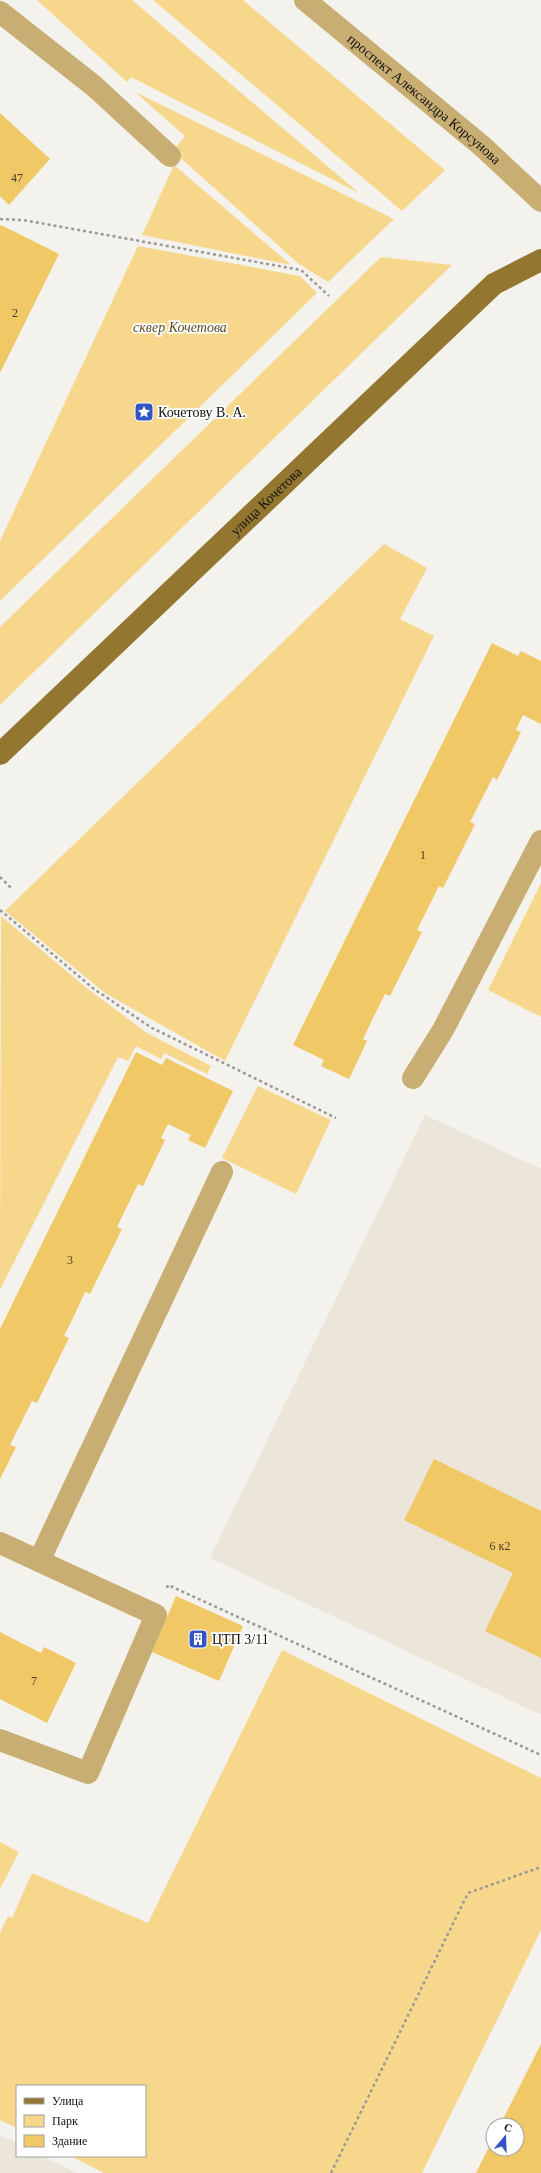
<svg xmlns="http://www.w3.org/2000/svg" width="541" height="2173" font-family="Georgia,serif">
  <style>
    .built { fill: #ebe6d9 }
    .green { fill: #f7d78c }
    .building { fill: #f0c866 }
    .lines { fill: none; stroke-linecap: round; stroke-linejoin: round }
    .path { stroke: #9b9995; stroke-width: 2.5; stroke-dasharray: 3 3; stroke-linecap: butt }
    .minor { stroke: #c8ae72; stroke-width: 22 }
    .major { stroke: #937731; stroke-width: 22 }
    .labels { text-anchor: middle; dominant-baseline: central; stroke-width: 3.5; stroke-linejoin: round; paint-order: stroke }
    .number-label { font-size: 12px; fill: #4a4026 }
    .street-label { font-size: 14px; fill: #131210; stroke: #fff }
    .park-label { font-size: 14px; font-style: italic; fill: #5c4b22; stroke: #fff }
    .poi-label { font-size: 14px; fill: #131210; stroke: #fff; text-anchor: start }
  </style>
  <rect width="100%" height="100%" fill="#f4f2ec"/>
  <!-- built -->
  <path class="built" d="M425 1115 541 1169V1715L210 1558Z
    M0 2135 17 2143V2156H43L77 2173H0Z"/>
  <!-- green -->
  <path class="green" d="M37 0H132L359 193 131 77 127 82Z
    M153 0H243L445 170 402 211Z
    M135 92 394 219 328 282 299 264 173 151 185 136Z
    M174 165 291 265 142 235Z
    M138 246 300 276 317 293 0 601V541Z
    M381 257 452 265 0 705V627Z
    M384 544 427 568 400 619 434 636 225 1061 105 993 5 911Z
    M541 883V1017L488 990Z
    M1 916 84 986 147 1033 211 1066 207 1074 164 1053 161 1059 136 1046 128 1061 118 1057 0 1290Z
    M258 1086 331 1120 296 1194 222 1158Z
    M282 1650 541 1778V1930L422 2173H104L71 2156H145V2086H17V2128L0 2120V1933L8 1916 12 1918 32 1873 148 1923Z
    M0 1842 19 1852 0 1889Z"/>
  <!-- building -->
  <path class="building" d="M0 113 50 159 9 205 0 196Z
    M1 225 59 254 0 373V226Z
    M492 643 518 656 521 651 541 661V724L523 715 516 730 521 732 497 780 493 777 470 822 475 824 443 888 439 886 417 930 422 932 390 996 385 994 374 1016 363 1039 367 1041 349 1079 321 1066 324 1060 293 1045Z
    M136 1052 162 1065 166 1058 233 1091 205 1148 188 1140 191 1135 168 1124 161 1138 165 1140 143 1186 138 1184 117 1227 122 1229 90 1294 85 1292 75 1314 64 1336 69 1338 37 1403 32 1401 10 1445 16 1447 0 1479V1329Z
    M434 1459 541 1511V1658L485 1631 513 1573 404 1520Z
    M176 1596 243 1626 219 1681 152 1652Z
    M0 1632 41 1653 44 1647 76 1663 47 1723 0 1699Z
    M541 2044V2173H476L493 2139V2149H517V2125H500Z"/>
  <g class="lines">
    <!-- path -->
    <path class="path" d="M0 219 23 220 301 270 329 296
      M0 877 12 889
      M0 910 94 989 152 1028 336 1118
      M167 1588 168 1585 541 1755
      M331 2173 468 1893 541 1867"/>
    <!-- minor -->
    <g class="minor">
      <path id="s1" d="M305 0 482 146 541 201"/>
      <path d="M0 12 94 86 170 156"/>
      <path d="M413 1078 443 1030 541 841"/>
      <path d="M0 1543 156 1615 88 1773 0 1740"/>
      <path d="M39 1561 222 1172"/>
    </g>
    <!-- major -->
    <path class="major" id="s2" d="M0 754 494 284 541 260"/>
  </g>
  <!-- icons -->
  <defs>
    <symbol id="sight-square" viewBox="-11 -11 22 22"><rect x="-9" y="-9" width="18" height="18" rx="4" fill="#3454c5" stroke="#fff"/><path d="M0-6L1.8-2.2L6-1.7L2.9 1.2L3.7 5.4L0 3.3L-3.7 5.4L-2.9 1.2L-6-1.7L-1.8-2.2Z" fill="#fff"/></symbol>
    <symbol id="building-square" viewBox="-11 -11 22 22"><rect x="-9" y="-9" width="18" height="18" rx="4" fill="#3454c5" stroke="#fff"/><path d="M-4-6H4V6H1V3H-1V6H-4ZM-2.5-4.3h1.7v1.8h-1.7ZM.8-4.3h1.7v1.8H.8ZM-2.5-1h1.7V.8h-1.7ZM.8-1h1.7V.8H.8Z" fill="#fff"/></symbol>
  </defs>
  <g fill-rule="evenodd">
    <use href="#sight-square" x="133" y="401" width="22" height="22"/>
    <use href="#building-square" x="187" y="1628" width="22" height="22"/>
  </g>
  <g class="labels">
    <!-- number labels -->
    <g class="number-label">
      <text x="17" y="178">47</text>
      <text x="15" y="313">2</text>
      <text x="423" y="855">1</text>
      <text x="70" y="1260">3</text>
      <text x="500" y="1546">6 к2</text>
      <text x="34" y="1681">7</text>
    </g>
    <!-- street labels -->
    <g class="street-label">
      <text stroke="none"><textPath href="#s1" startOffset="155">проспект Александра Корсунова</textPath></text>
      <text stroke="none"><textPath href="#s2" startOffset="367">улица Кочетова</textPath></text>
    </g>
    <!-- park labels -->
    <g class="park-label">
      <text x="180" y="327">сквер Кочетова</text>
    </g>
    <!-- poi labels -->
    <g class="poi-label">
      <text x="158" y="412">Кочетову В. А.</text>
      <text x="212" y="1639">ЦТП 3/11</text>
    </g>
  </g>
  <!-- legend -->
  <rect x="16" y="2085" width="130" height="72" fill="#ffffff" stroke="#a1a09f"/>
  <rect x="24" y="2098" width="20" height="6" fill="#937731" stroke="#a1a09f"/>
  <text x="52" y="2105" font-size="12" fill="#131210">Улица</text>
  <rect x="24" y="2115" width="20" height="12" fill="#f7d78c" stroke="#a1a09f"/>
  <text x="52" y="2125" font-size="12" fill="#131210">Парк</text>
  <rect x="24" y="2135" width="20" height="12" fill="#f0c866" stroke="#a1a09f"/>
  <text x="52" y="2145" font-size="12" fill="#131210">Здание</text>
  <!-- north arrow -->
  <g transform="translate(505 2137) rotate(19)"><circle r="19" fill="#ffffff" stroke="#a1a09f"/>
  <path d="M0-3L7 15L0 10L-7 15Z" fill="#3454c5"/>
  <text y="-6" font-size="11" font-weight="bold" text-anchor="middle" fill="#131210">С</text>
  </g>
</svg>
